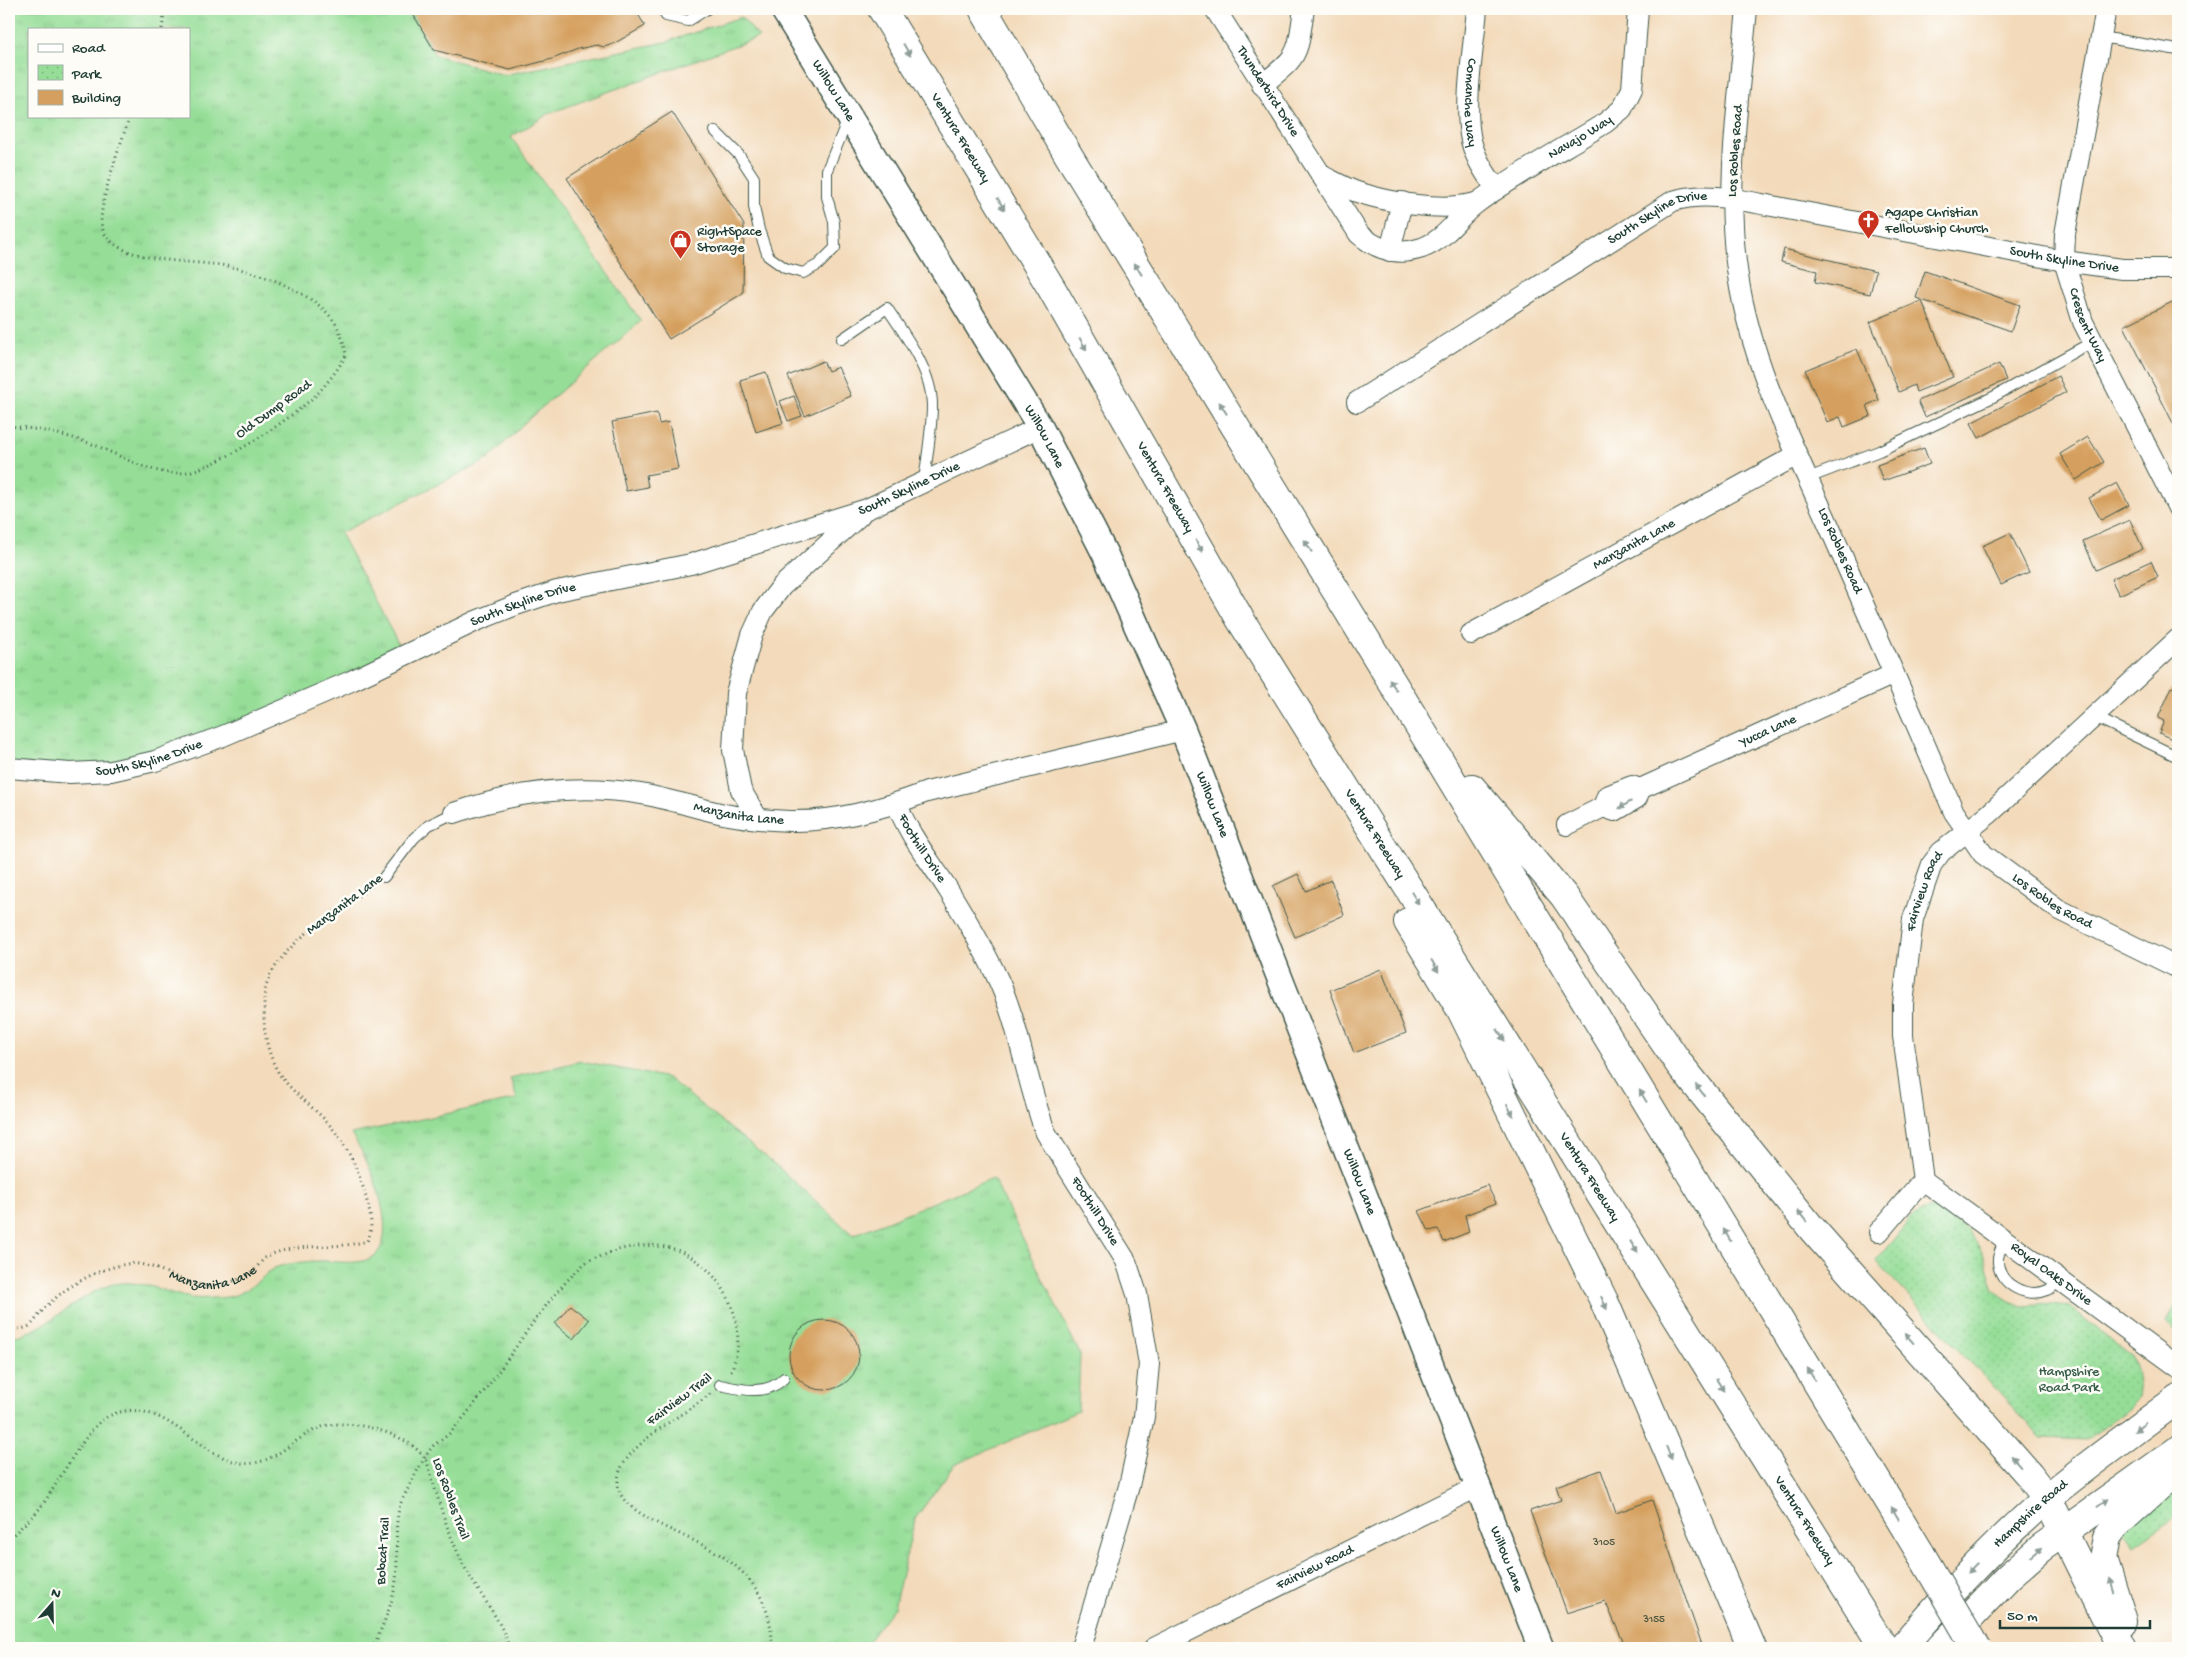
<svg xmlns="http://www.w3.org/2000/svg" width="2187" height="1657" font-family="'Gochi Hand',sans-serif">
  <style>
    .grass { fill: url(#grass-tufts); stroke: #5a8e66; fill-rule: evenodd }
    .park { fill: url(#park-dots); stroke: #5a8e66 }
    .building { fill: #d5a05f }
    .lines { fill: none; stroke-linecap: round; stroke-linejoin: round }
    .service-casing { stroke: #3f5548; stroke-width: 12 }
    .minor-casing { stroke: #3f5548; stroke-width: 22 }
    .tertiary-casing { stroke: #3f5548; stroke-width: 28 }
    .primary-casing { stroke: #3f5548; stroke-width: 30 }
    .motorway-casing { stroke: #3f5548; stroke-width: 30 }
    .path { stroke: #3f5548; stroke-width: 3; stroke-dasharray: 1 4; stroke-linecap: butt }
    .service { stroke: #fff; stroke-width: 10 }
    .minor { stroke: #fff; stroke-width: 20 }
    .tertiary { stroke: #fff; stroke-width: 25 }
    .primary { stroke: #fff; stroke-width: 28 }
    .motorway { stroke: #fff; stroke-width: 28 }
    .motorway-bridge-casing { stroke: #3f5548; stroke-width: 30; stroke-linecap: butt }
    .motorway-bridge { stroke: #fff; stroke-width: 28 }
    .oneway { fill: #8f9e9a }
    .labels { text-anchor: middle; dominant-baseline: central; stroke-width: 5; stroke-linejoin: round; paint-order: stroke }
    .number-label { font-size: 11px; fill: #4c563f }
    .street-label { font-size: 14px; fill: #1f3d34; stroke: #fdfcf7 }
    .poi-label { font-size: 14px; fill: #1f3d34; stroke: #fdfcf7; text-anchor: start }
    .park-label { font-size: 14px; fill: #375d48; stroke: #fdfcf7 }
  </style>
  <defs>
    <pattern id="grass-tufts" width="24" height="20" patternUnits="userSpaceOnUse" patternTransform="scale(1.25)"><rect width="24" height="20" fill="#96de98"/><path d="M3 7l-1-3M5 7V3M7 7l1-3M15 17l-1-3M17 17v-4M19 17l1-3" fill="none" stroke="#81bf84"/></pattern>
    <pattern id="park-dots" width="8" height="8" patternUnits="userSpaceOnUse" patternTransform="scale(1.25)"><rect width="8" height="8" fill="#96de98"/><path d="M2 2h.1M6 6h.1" fill="none" stroke="#81bf84" stroke-width="1.8" stroke-linecap="round"/></pattern>
  </defs>
  <rect width="100%" height="100%" fill="#fdfcf7"/>
  <filter id="ink" filterUnits="userSpaceOnUse"><feTurbulence type="fractalNoise" baseFrequency=".02" numOctaves="2"/><feDisplacementMap in="SourceGraphic" scale="10" xChannelSelector="R" yChannelSelector="G"/><feConvolveMatrix kernelMatrix="1 2 1 2 8 2 1 2 1" color-interpolation-filters="sRGB"/></filter>
  <filter id="wash" filterUnits="userSpaceOnUse"><feTurbulence type="fractalNoise" baseFrequency=".0096" numOctaves="4" result="noise"/><feDisplacementMap in="SourceGraphic" scale="20" xChannelSelector="R" yChannelSelector="G"/><feGaussianBlur stdDeviation="1.12" result="paint"/><feColorMatrix in="noise" values="0 0 0 0 0 0 0 0 0 0 0 0 0 0 0 0 0 1.4 0 .05"/><feComposite in="paint" operator="in"/></filter>
  <g filter="url(#wash)">
    <rect width="100%" height="100%" fill="#f3daba"/>
    <!-- grass -->
    <path class="grass" d="M9 9H409L435 55 504 75 666 42 741 17 759 37 550 113 511 137 641 321 524 423 489 459 340 533 404 655 155 761 9 768ZM29 29H189V116H29Z
      M581 1061 668 1078 778 1167 853 1235 993 1178 1080 1354 1078 1411 954 1465 915 1519 894 1607 863 1648H9V1332L17 1336C25 1333 34 1330 41 1326 62 1314 87 1292 110 1285 139 1277 164 1293 191 1298 199 1299 207 1298 214 1298 236 1298 245 1292 262 1278 266 1274 271 1269 277 1267 291 1263 307 1261 322 1261 336 1261 349 1264 363 1261 410 1251 368 1156 351 1134L517 1099 510 1078Z"/>
    <!-- park -->
    <path class="park" d="M1930 1207 1941 1211 1967 1229 1983 1253 1994 1290 2003 1298 2022 1306 2052 1304 2068 1306 2131 1355 2136 1369 2139 1389 2138 1397 2130 1408 2087 1440 2041 1438 1876 1261 1911 1218Z
      M2178 1299V1333L2166 1321Z
      M2178 1483V1515L2134 1546 2121 1529Z"/>
    <g id="blocks">
      <!-- building -->
      <path class="building" d="M410 9H635L645 26 613 44 604 47 597 45 578 49 552 59 510 70 434 50Z
        M672 112 744 225 743 293 669 339 567 178Z
        M1784 249 1876 271 1870 294 1815 282 1817 271 1781 262Z
        M1925 271 2020 305 2011 331 1916 298Z
        M2178 299V433L2124 326Z
        M1922 301 1953 377 1916 392 1914 385 1899 392 1870 322Z
        M1857 349 1879 400 1867 405 1871 416 1844 427 1840 417 1827 422 1805 370Z
        M823 361 828 371 838 367 851 396 805 416 788 376Z
        M1999 364 2006 380 1925 417 1918 401Z
        M766 372 783 423 756 432 740 380Z
        M2058 376 2066 392 1979 438 1971 423Z
        M794 396 802 416 788 421 780 401Z
        M657 413 659 424 669 422 678 469 646 475 648 487 626 491 612 422Z
        M2088 437 2104 462 2076 480 2060 454Z
        M1924 448 1930 464 1883 481 1877 465Z
        M2117 483 2129 505 2101 520 2089 498Z
        M2130 520 2143 549 2096 570 2083 541Z
        M2010 533 2029 572 2001 585 1982 546Z
        M2151 561 2158 577 2119 595 2111 579Z
        M2172 687 2178 690V742L2159 733 2164 721 2158 718Z
        M1298 874 1306 891 1331 880 1344 915 1295 937 1273 886Z
        M1381 969 1406 1033 1354 1053 1330 990Z
        M1487 1185 1496 1203 1465 1215 1469 1232 1444 1242 1438 1229 1429 1231 1419 1211Z
        M570 1305 589 1320 574 1339 555 1324Z
        M789 1355a35 35 0 1 1 70 0a35 35 0 1 1-70 0Z
        M1601 1470 1616 1513 1652 1500 1703 1648H1626L1605 1601 1567 1613 1530 1511 1561 1500 1556 1486Z"/>
    </g>
  </g>
  <g filter="url(#ink)">
    <use href="#blocks" fill-opacity="0" stroke="#3f5548" stroke-width="1"/>
    <g class="lines">
      <defs>
        <path id="service" d="M662 9 666 16 688 21 707 9
          M2101 37 2178 50
          M715 131 739 155 754 178V207L759 230 768 256 785 268 803 273 818 265 835 248 834 222 827 197V170L848 119
          M842 339 887 308C905 335 932 371 932 405 932 430 927 456 924 482
          M1808 478 1879 451 1993 397 2092 342
          M2095 717 2178 757
          M384 877 414 838 429 825 454 813
          M2005 1240C2002 1247 1997 1254 1998 1262 1999 1285 2027 1299 2048 1290 2052 1288 2057 1283 2061 1280
          M720 1385C743 1390 767 1396 784 1378"/>
        <g id="minor">
          <path id="s2" d="M1215 9 1359 234C1377 250 1398 256 1422 248 1447 239 1458 216 1478 202 1518 173 1563 149 1605 123L1622 109 1632 89 1638 9"/>
          <path id="s3" d="M1477 9C1474 45 1464 101 1470 135 1473 155 1485 174 1497 189"/>
          <path id="s4" d="M1747 9C1739 97 1724 188 1738 276 1751 362 1791 441 1826 519 1869 616 1912 714 1954 812L1983 854 2058 909 2178 968"/>
          <path id="s5" d="M2106 9 2065 234 2064 261 2083 322 2178 508"/>
          <path d="M1262 85C1300 55 1297 56 1304 9"/>
          <path d="M1321 175C1333 181 1345 188 1357 192 1391 203 1442 212 1476 203"/>
          <path d="M1390 251 1402 202"/>
          <path id="s6" d="M1357 402 1673 201C1705 191 1740 200 1772 206L2064 261 2122 269H2178"/>
          <path id="s7" d="M1471 634 1797 455"/>
          <path id="s8" d="M9 768 70 773 111 771 155 761 223 736 351 681 476 621 516 605 557 591 691 564 867 509 1040 427"/>
          <path id="s9" d="M897 804C909 836 931 862 949 891 965 917 981 944 994 971 1020 1022 1025 1080 1046 1133L1126 1261 1137 1294 1149 1364 1144 1417 1129 1486 1081 1648"/>
          <path d="M1603 807 1615 811 1637 798 1640 789"/>
          <path id="s10" d="M454 813C514 792 577 783 641 794 664 798 687 805 711 811 733 817 767 820 790 821 837 822 883 809 927 792L1183 730"/>
          <path d="M757 817 741 790 733 750 736 693 752 635 763 611 782 586 860 515"/>
          <path id="s11" d="M1567 825 1603 807 1607 796 1632 786 1640 789 1894 674"/>
          <path id="s12" d="M1923 1180 2178 1367"/>
          <path id="s13" d="M1879 1232 1923 1180 1903 1036V1004L1913 919 1932 864 1941 852 1989 814 2178 639"/>
          <path id="s14" d="M1154 1648 1477 1487"/>
        </g>
        <g id="tertiary">
          <path id="s15" d="M783 9 1040 427 1105 554 1183 730 1541 1648"/>
        </g>
        <g id="primary">
          <path id="s16" d="M1902 1648C1946 1596 1993 1545 2045 1500 2087 1464 2134 1432 2178 1398"/>
          <path d="M1940 1648 2008 1577 2041 1548 2178 1450"/>
        </g>
        <g id="motorway">
          <path id="s17" d="M882 9 1052 289 1240 619 1884 1648"/>
          <path d="M983 9 1069 156 1419 726 1921 1554"/>
          <path d="M1472 788 1564 896 1680 1065 1813 1230 2029 1475 2047 1499 2121 1648"/>
          <path d="M1408 922 1461 1010 1604 1301 1752 1648"/>
          <path d="M2123 1621 2103 1558 2107 1537 2115 1526 2178 1469"/>
        </g>
      </defs>
      <!-- service casing -->
      <use href="#service" class="service-casing"/>
      <!-- minor casing -->
      <use href="#minor" class="minor-casing"/>
      <!-- tertiary casing -->
      <use href="#tertiary" class="tertiary-casing"/>
      <!-- primary casing -->
      <use href="#primary" class="primary-casing"/>
      <!-- motorway casing -->
      <use href="#motorway" class="motorway-casing"/>
      <!-- path -->
      <g class="path">
        <path d="M162 29 165 9"/>
        <path d="M9 426C40 429 68 435 97 446 123 457 150 474 179 473 212 473 296 416 319 392 329 381 339 368 346 355 341 324 329 310 302 294 278 280 254 272 227 266 196 260 112 265 102 227 96 208 123 138 130 116"/>
        <path id="s1" d="M9 1326C15 1329 20 1330 27 1327 34 1325 39 1313 45 1308 66 1286 96 1269 127 1264 156 1260 182 1287 211 1286 224 1285 244 1279 254 1270 259 1265 264 1257 270 1255 300 1242 336 1250 367 1241 375 1226 369 1209 365 1194 358 1168 344 1140 326 1121 311 1105 293 1093 280 1075 270 1060 264 1037 264 1018 265 1009 263 1000 265 991 274 946 338 911 374 885"/>
        <path d="M710 1394C683 1416 644 1433 624 1463 615 1476 616 1493 628 1504 661 1532 708 1540 740 1570 762 1590 773 1619 772 1648"/>
        <path d="M9 1536 13 1535C22 1526 32 1518 40 1508 57 1486 85 1429 107 1417 159 1390 196 1456 241 1463 276 1468 297 1431 329 1425 356 1420 410 1434 425 1459 431 1469 433 1484 437 1495 444 1520 453 1543 464 1566 478 1594 501 1617 509 1648"/>
        <path d="M373 1648C382 1627 393 1604 396 1580 399 1556 393 1529 400 1505 404 1495 426 1453 433 1446 439 1441 446 1437 451 1432 462 1420 472 1407 482 1394 516 1350 541 1304 582 1266 588 1259 601 1257 609 1253 631 1245 658 1242 679 1251 725 1270 752 1328 730 1373"/>
      </g>
      <!-- service -->
      <use href="#service" class="service"/>
      <!-- minor -->
      <use href="#minor" class="minor"/>
      <!-- tertiary -->
      <use href="#tertiary" class="tertiary"/>
      <!-- primary -->
      <use href="#primary" class="primary"/>
      <!-- motorway -->
      <use href="#motorway" class="motorway"/>
      <defs>
        <path id="motorway-bridge" d="M1921 1554 1976 1648"/>
      </defs>
      <!-- motorway-bridge casing -->
      <use href="#motorway-bridge" class="motorway-bridge-casing"/>
      <!-- motorway-bridge -->
      <use href="#motorway-bridge" class="motorway-bridge"/>
    </g>
    <!-- one-way arrows -->
    <defs><path id="oneway-solid" d="M-6-.8H1V-3.2L6.5 0L1 3.2V.8H-6Z" transform="scale(1.25)"/></defs>
    <g class="oneway">
      <use href="#oneway-solid" transform="translate(907 50) rotate(59)"/>
      <use href="#oneway-solid" transform="translate(1001 204) rotate(59)"/>
      <use href="#oneway-solid" transform="translate(1138 269) rotate(-122)"/>
      <use href="#oneway-solid" transform="translate(1083 344) rotate(60)"/>
      <use href="#oneway-solid" transform="translate(1223 408) rotate(-122)"/>
      <use href="#oneway-solid" transform="translate(1199 546) rotate(60)"/>
      <use href="#oneway-solid" transform="translate(1308 546) rotate(-122)"/>
      <use href="#oneway-solid" transform="translate(1393 685) rotate(-122)"/>
      <use href="#oneway-solid" transform="translate(1625 805) rotate(149)"/>
      <use href="#oneway-solid" transform="translate(1415 898) rotate(58)"/>
      <use href="#oneway-solid" transform="translate(1435 966) rotate(59)"/>
      <use href="#oneway-solid" transform="translate(1501 1035) rotate(58)"/>
      <use href="#oneway-solid" transform="translate(1700 1090) rotate(-129)"/>
      <use href="#oneway-solid" transform="translate(1643 1096) rotate(-121)"/>
      <use href="#oneway-solid" transform="translate(1510 1110) rotate(64)"/>
      <use href="#oneway-solid" transform="translate(1802 1216) rotate(-129)"/>
      <use href="#oneway-solid" transform="translate(1727 1235) rotate(-121)"/>
      <use href="#oneway-solid" transform="translate(1634 1247) rotate(58)"/>
      <use href="#oneway-solid" transform="translate(1604 1303) rotate(66)"/>
      <use href="#oneway-solid" transform="translate(1909 1338) rotate(-131)"/>
      <use href="#oneway-solid" transform="translate(1811 1374) rotate(-121)"/>
      <use href="#oneway-solid" transform="translate(1720 1385) rotate(58)"/>
      <use href="#oneway-solid" transform="translate(2140 1427) rotate(143)"/>
      <use href="#oneway-solid" transform="translate(1669 1453) rotate(67)"/>
      <use href="#oneway-solid" transform="translate(2016 1461) rotate(-131)"/>
      <use href="#oneway-solid" transform="translate(2103 1503) rotate(-35)"/>
      <use href="#oneway-solid" transform="translate(1895 1513) rotate(-121)"/>
      <use href="#oneway-solid" transform="translate(2036 1552) rotate(-40)"/>
      <use href="#oneway-solid" transform="translate(1973 1568) rotate(135)"/>
      <use href="#oneway-solid" transform="translate(2111 1585) rotate(-108)"/>
    </g>
  </g>
  <!-- icons -->
  <defs>
    <symbol id="church-pin" viewBox="-11 -11 22 30"><path d="M0 17L-7.5 6A9.5 9.5 0 1 1 7.5 6Z" fill="#c8321e" stroke="#fdfcf7"/><path d="M-1.2-6h2.4v3.5h3.3v2.4h-3.3V6h-2.4V-.1h-3.3v-2.4h3.3Z" fill="#fff"/></symbol>
    <symbol id="shop-pin" viewBox="-11 -11 22 30"><path d="M0 17L-7.5 6A9.5 9.5 0 1 1 7.5 6Z" fill="#c8321e" stroke="#fdfcf7"/><path d="M-5-2.5h2.3a2.7 3.5 0 0 1 5.4 0H5L5.5 6h-11ZM-1.5-2.5h3a1.5 2.3 0 0 0-3 0Z" fill="#fff"/></symbol>
  </defs>
  <g fill-rule="evenodd">
    <use href="#church-pin" x="1856" y="208" width="25" height="34"/>
    <use href="#shop-pin" x="668" y="228" width="25" height="34"/>
  </g>
  <g class="labels">
    <!-- number labels -->
    <g class="number-label">
      <text x="1604" y="1543">3105</text>
      <text x="1654" y="1620">3155</text>
    </g>
    <!-- street labels -->
    <g class="street-label">
      <text stroke="none"><textPath href="#s15" startOffset="96">Willow Lane</textPath></text>
      <text stroke="none"><textPath href="#s2" startOffset="98">Thunderbird Drive</textPath></text>
      <text stroke="none"><textPath href="#s3" startOffset="94">Comanche Way</textPath></text>
      <text stroke="none"><textPath href="#s2" startOffset="529">Navajo Way</textPath></text>
      <text stroke="none"><textPath href="#s17" startOffset="151">Ventura Freeway</textPath></text>
      <text transform="translate(1736 151) rotate(-86)">Los Robles Road</text>
      <text stroke="none"><textPath href="#s6" startOffset="354">South Skyline Drive</textPath></text>
      <text stroke="none"><textPath href="#s6" startOffset="772">South Skyline Drive</textPath></text>
      <text stroke="none"><textPath href="#s5" startOffset="324">Crescent Way</textPath></text>
      <text transform="translate(274 410) rotate(-36)">Old Dump Road</text>
      <text stroke="none"><textPath href="#s15" startOffset="501">Willow Lane</textPath></text>
      <text stroke="none"><textPath href="#s17" startOffset="556">Ventura Freeway</textPath></text>
      <text stroke="none"><textPath href="#s8" startOffset="952">South Skyline Drive</textPath></text>
      <text stroke="none"><textPath href="#s7" startOffset="186">Manzanita Lane</textPath></text>
      <text stroke="none"><textPath href="#s4" startOffset="562">Los Robles Road</textPath></text>
      <text stroke="none"><textPath href="#s8" startOffset="548">South Skyline Drive</textPath></text>
      <text stroke="none"><textPath href="#s11" startOffset="228">Yucca Lane</textPath></text>
      <text stroke="none"><textPath href="#s8" startOffset="142">South Skyline Drive</textPath></text>
      <text stroke="none"><textPath href="#s15" startOffset="906">Willow Lane</textPath></text>
      <text stroke="none"><textPath href="#s10" startOffset="290">Manzanita Lane</textPath></text>
      <text stroke="none"><textPath href="#s17" startOffset="961">Ventura Freeway</textPath></text>
      <text stroke="none"><textPath href="#s9" startOffset="51">Foothill Drive</textPath></text>
      <text stroke="none"><textPath href="#s13" startOffset="361">Fairview Road</textPath></text>
      <text stroke="none"><textPath href="#s4" startOffset="982">Los Robles Road</textPath></text>
      <text transform="translate(345 905) rotate(-37)">Manzanita Lane</text>
      <text stroke="none"><textPath href="#s17" startOffset="1366">Ventura Freeway</textPath></text>
      <text stroke="none"><textPath href="#s15" startOffset="1311">Willow Lane</textPath></text>
      <text stroke="none"><textPath href="#s9" startOffset="456">Foothill Drive</textPath></text>
      <text stroke="none"><textPath href="#s1" startOffset="230">Manzanita Lane</textPath></text>
      <text stroke="none"><textPath href="#s12" startOffset="159">Royal Oaks Drive</textPath></text>
      <text transform="translate(680 1400) rotate(-37)">Fairview Trail</text>
      <text transform="translate(450 1499) rotate(70)">Los Robles Trail</text>
      <text stroke="none"><textPath href="#s16" startOffset="186">Hampshire Road</textPath></text>
      <text stroke="none"><textPath href="#s17" startOffset="1771">Ventura Freeway</textPath></text>
      <text transform="translate(384 1551) rotate(-86)">Bobcat Trail</text>
      <text stroke="none"><textPath href="#s15" startOffset="1716">Willow Lane</textPath></text>
      <text stroke="none"><textPath href="#s14" startOffset="180">Fairview Road</textPath></text>
    </g>
    <!-- poi labels -->
    <g class="poi-label">
      <text x="1885" y="213">Agape Christian<tspan x="1885" dy="16">Fellowship Church</tspan></text>
      <text x="697" y="232">RightSpace<tspan x="697" dy="16">Storage</tspan></text>
    </g>
    <!-- park labels -->
    <g class="park-label">
      <text x="2069" y="1372">Hampshire<tspan x="2069" dy="16">Road Park</tspan></text>
    </g>
  </g>
  <!-- margin -->
  <rect width="2187" height="1657" fill="none" stroke="#fdfcf7" stroke-width="30"/>
  <!-- legend -->
  <rect x="28" y="28" width="162" height="90" fill="#fdfcf7" stroke="#a4b0a9"/>
  <rect x="38" y="44" width="25" height="8" fill="#ffffff" stroke="#a4b0a9"/>
  <text x="72" y="52" font-size="15" fill="#1f3d34">Road</text>
  <rect x="38" y="65" width="25" height="15" fill="url(#park-dots)" stroke="#a4b0a9"/>
  <text x="72" y="78" font-size="15" fill="#1f3d34">Park</text>
  <rect x="38" y="90" width="25" height="15" fill="#d5a05f" stroke="#a4b0a9"/>
  <text x="72" y="102" font-size="15" fill="#1f3d34">Building</text>
  <!-- north arrow -->
  <g transform="translate(52 1604) rotate(20)" stroke="#fdfcf7" stroke-width="4" paint-order="stroke">
  <path d="M0-4L9 19L0 12L-9 19Z" fill="#1f3d34"/>
  <text y="-8" font-size="14" font-weight="bold" text-anchor="middle" fill="#1f3d34">N</text>
  </g>
  <!-- scale -->
  <path d="M2000 1620v8h150v-8" fill="none" stroke="#1f3d34" stroke-width="2.5"/>
  <text x="2007" y="1620" font-size="15" fill="#1f3d34" stroke="#fdfcf7" stroke-width="4" paint-order="stroke">50 m</text>
</svg>
